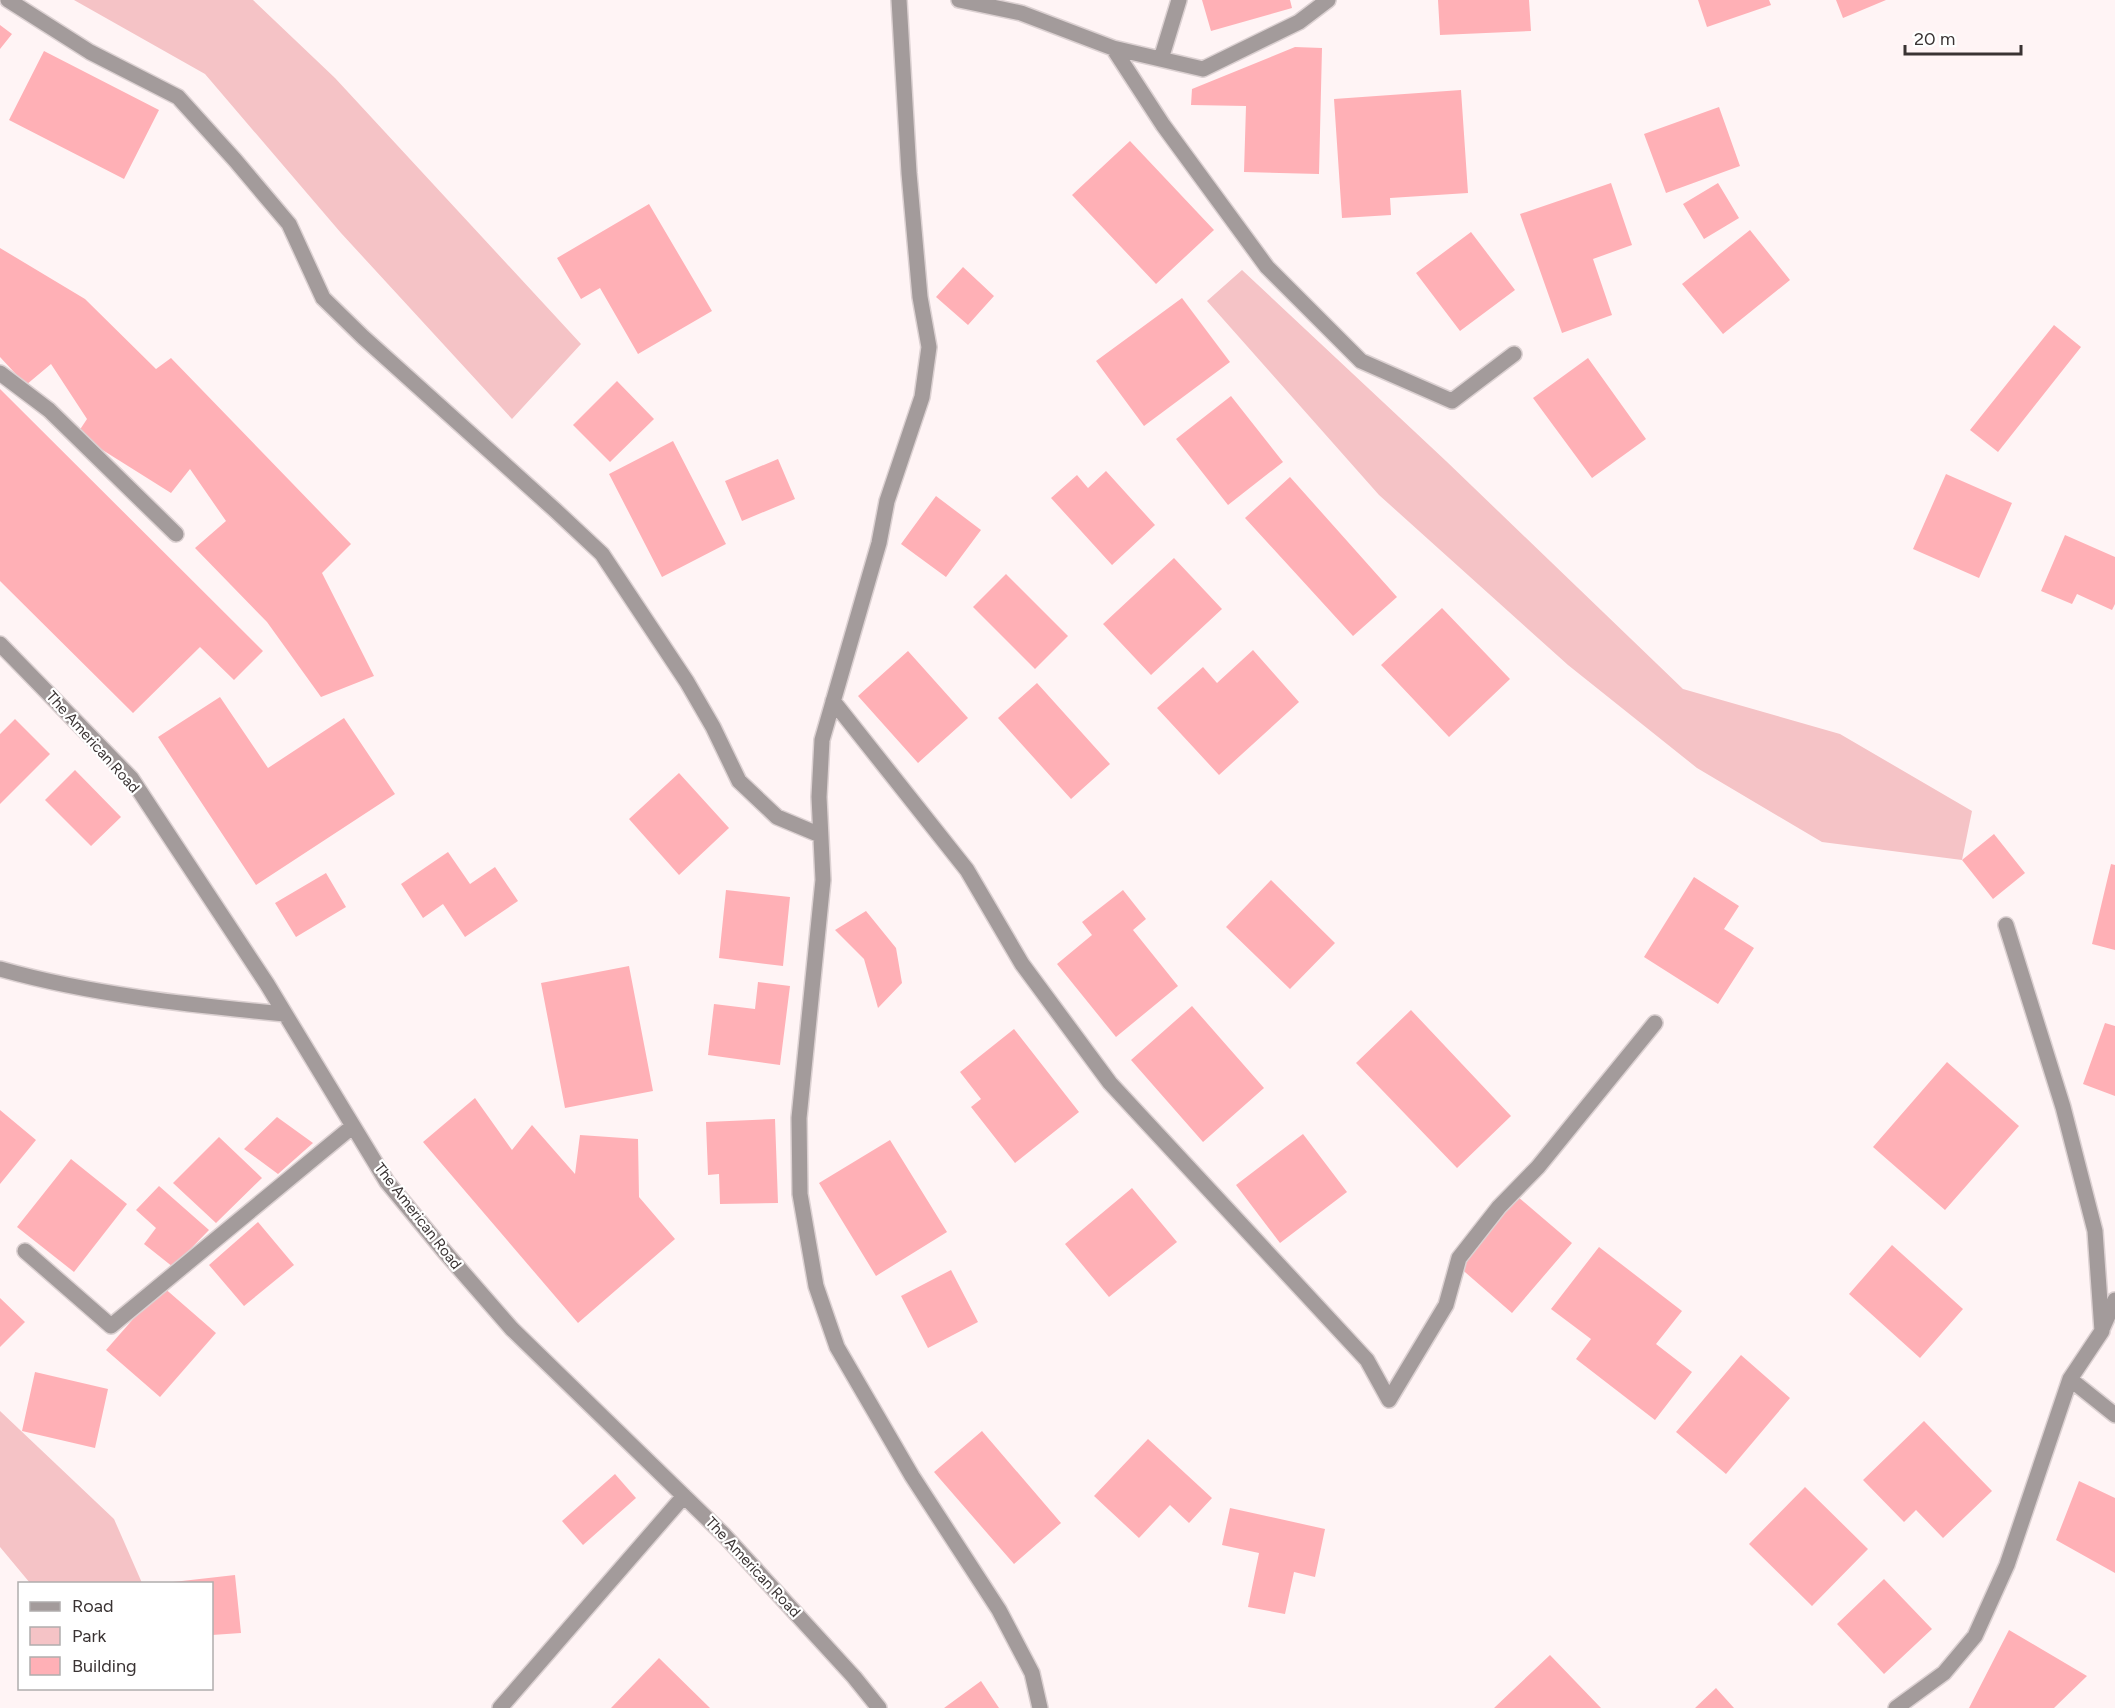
<svg xmlns="http://www.w3.org/2000/svg" width="2115" height="1708" font-family="Figtree,sans-serif">
  <style>
    .green { fill: #f5c3c6 }
    .building { fill: #ffb0b6 }
    .lines { fill: none; stroke-linecap: round; stroke-linejoin: round }
    .minor-casing { stroke: #dcd1d2; stroke-width: 18 }
    .minor { stroke: #a39b9b; stroke-width: 15 }
    .labels { text-anchor: middle; dominant-baseline: central; stroke-width: 4.5; stroke-linejoin: round; paint-order: stroke }
    .street-label { font-size: 15px; fill: #3a3333; stroke: #fff }
  </style>
  <rect width="100%" height="100%" fill="#fff4f5"/>
  <!-- green -->
  <path class="green" d="M74 0H253L335 78 581 344 512 419 341 233 205 74Z
    M1242 270 1446 461 1683 689 1840 734 1972 811 1962 860 1822 842 1697 768 1568 665 1379 495 1207 301Z
    M0 1411 114 1519 142 1583H30L0 1547Z"/>
  <!-- building -->
  <path class="building" d="M1202 0H1290L1292 8 1211 31Z
    M1438 0H1529L1531 31 1440 35Z
    M1698 0H1769L1771 5 1707 27Z
    M1836 0H1886L1843 18Z
    M0 25 12 34 0 49Z
    M1295 47 1322 48 1319 174 1244 172 1246 106 1191 105 1192 89Z
    M44 51 159 110 124 179 9 120Z
    M1461 90 1468 193 1390 198 1391 215 1342 218 1334 99Z
    M1719 107 1740 166 1666 193 1644 134Z
    M1130 141 1214 230 1156 284 1072 195Z
    M1611 183 1632 245 1593 259 1612 315 1562 333 1520 214Z
    M1718 183 1739 218 1704 239 1683 204Z
    M649 204 712 311 638 354 600 288 581 299 557 258Z
    M1750 230 1790 280 1723 334 1682 284Z
    M1471 232 1515 290 1460 331 1416 273Z
    M0 248 85 299 156 369 171 358 351 544 322 573 374 676 321 697 267 622 195 548 226 521 190 469 171 493 77 434 87 419 51 364 26 385 0 357Z
    M963 267 994 296 968 325 936 297Z
    M1182 298 1230 362 1144 426 1096 361Z
    M2054 325 2081 347 1998 452 1970 430Z
    M1588 358 1646 439 1592 478 1533 398Z
    M617 381 654 419 610 462 573 425Z
    M0 389 263 651 234 680 200 647 133 713 0 581Z
    M1231 396 1283 462 1228 505 1176 439Z
    M673 441 726 544 662 577 609 474Z
    M778 459 795 499 742 521 725 481Z
    M1106 471 1155 525 1112 565 1051 498 1077 475 1088 488Z
    M1946 474 2012 503 1979 578 1913 549Z
    M1290 477 1397 597 1353 636 1245 518Z
    M936 496 981 530 946 577 901 544Z
    M2065 535 2115 557V604L2112 610 2077 594 2072 604 2041 591Z
    M1174 558 1222 609 1151 675 1103 624Z
    M1006 574 1068 636 1035 669 973 607Z
    M1442 608 1510 679 1449 737 1381 665Z
    M1253 650 1299 702 1219 775 1157 708 1203 667 1217 683Z
    M908 651 968 718 918 763 858 696Z
    M1037 683 1110 764 1071 799 998 718Z
    M220 697 268 768 344 718 395 794 256 885 158 737Z
    M15 719 50 754 0 804V734Z
    M75 770 121 817 91 846 45 800Z
    M679 773 729 828 679 875 629 819Z
    M1994 834 2025 873 1993 899 1962 860Z
    M448 852 470 884 495 867 518 901 465 937 443 904 423 918 401 884Z
    M2111 864 2115 865V950L2092 944Z
    M326 873 346 907 296 937 275 903Z
    M1694 877 1739 906 1724 929 1754 948 1718 1004 1644 957Z
    M1271 880 1335 943 1290 989 1226 927Z
    M726 890 790 897 783 966 719 958Z
    M1123 890 1146 919 1133 930 1178 986 1116 1037 1057 964 1092 935 1082 922Z
    M866 911 896 948 902 983 878 1008 864 959 835 930Z
    M629 966 653 1091 565 1108 541 983Z
    M758 982 790 986 780 1065 708 1055 714 1004 755 1009Z
    M1192 1006 1264 1088 1203 1142 1131 1060Z
    M1411 1010 1511 1116 1457 1168 1356 1063Z
    M2105 1023 2115 1026V1096L2083 1084Z
    M1014 1029 1079 1112 1015 1163 971 1107 981 1099 960 1072Z
    M1947 1062 2019 1126 1945 1210 1873 1147Z
    M475 1098 512 1150 532 1125 575 1174 580 1135 638 1139 639 1197 675 1239 578 1323 423 1142Z
    M0 1110 36 1140 0 1184Z
    M277 1117 313 1143 278 1174 244 1149Z
    M775 1119 778 1203 720 1204 719 1174 708 1175 706 1122Z
    M1303 1134 1347 1192 1280 1243 1236 1185Z
    M219 1137 262 1178 216 1223 173 1183Z
    M890 1140 947 1232 876 1276 819 1183Z
    M71 1159 127 1204 74 1272 17 1227Z
    M159 1186 209 1230 173 1267 144 1244 156 1228 136 1210Z
    M1132 1188 1177 1242 1109 1297 1065 1244Z
    M1517 1196 1572 1243 1512 1313 1458 1266Z
    M258 1222 294 1265 244 1306 209 1265Z
    M1892 1245 1963 1309 1920 1358 1849 1294Z
    M1599 1247 1682 1311 1656 1344 1692 1372 1655 1420 1576 1359 1591 1339 1551 1309Z
    M951 1270 978 1322 928 1348 901 1296Z
    M162 1286 216 1333 160 1397 106 1350Z
    M0 1298 25 1322 0 1347Z
    M1741 1355 1790 1398 1726 1474 1676 1432Z
    M35 1372 108 1389 95 1448 22 1431Z
    M1924 1421 1992 1491 1943 1538 1916 1510 1904 1522 1863 1480Z
    M982 1431 1061 1523 1014 1564 934 1472Z
    M1148 1439 1212 1498 1189 1523 1170 1505 1139 1538 1094 1496Z
    M615 1474 636 1498 583 1545 562 1521Z
    M2079 1481 2115 1498V1573L2056 1540Z
    M1805 1487 1868 1549 1812 1606 1749 1544Z
    M1230 1508 1325 1529 1315 1577 1294 1572 1285 1614 1248 1607 1259 1553 1222 1545Z
    M235 1575 241 1633 212 1635V1584H173V1582Z
    M1884 1579 1932 1629 1884 1674 1837 1624Z
    M2009 1630 2087 1676 2054 1708H1969Z
    M1550 1655 1601 1708H1494Z
    M659 1658 710 1708H611Z
    M981 1681 999 1708H944Z
    M1716 1688 1734 1708H1695Z"/>
  <g class="lines">
    <defs>
      <path id="minor" d="M8 0 90 52 178 97 235 160 289 224 323 298 363 337 555 510 602 554 687 682 713 727 739 781 777 817 820 835
        M899 0 909 173 920 297 929 347 922 397 887 501 879 543 822 740 819 797 823 880 799 1118 800 1194 816 1286 837 1347 912 1476 999 1610 1032 1673 1040 1708
        M959 0 1021 13 1113 48 1163 125 1267 267 1361 361 1452 401 1514 354
        M1113 48 1203 69 1299 22 1328 0
        M1161 59 1179 0
        M0 373 49 410 176 534
        M0 644 131 778 267 984 387 1182 444 1251 512 1329 724 1535 854 1677 879 1708
        M833 701 967 870 1022 964 1110 1083 1367 1360 1389 1400 1446 1305 1459 1258 1499 1207 1538 1167 1655 1023
        M0 969C92 995 190 1005 285 1014
        M25 1251 111 1326 353 1126
        M2103 1327 2115 1300
        M2070 1379 2115 1415
        M500 1708 684 1496
        M1896 1708 1944 1673 1975 1636 2007 1565 2070 1379 2102 1331 2095 1231 2063 1107 2006 925"/>
    </defs>
    <!-- minor casing -->
    <use href="#minor" class="minor-casing"/>
    <!-- minor -->
    <use href="#minor" class="minor"/>
  </g>
  <g class="labels">
    <!-- street labels -->
    <g class="street-label">
      <text transform="translate(93 742) rotate(48)">The American Road</text>
      <text transform="translate(418 1216) rotate(52)">The American Road</text>
      <text transform="translate(753 1567) rotate(47)">The American Road</text>
    </g>
  </g>
  <!-- legend -->
  <rect x="18" y="1582" width="195" height="108" fill="#ffffff" stroke="#b0adad" stroke-width="1.5"/>
  <rect x="30" y="1602" width="30" height="9" fill="#a39b9b" stroke="#b0adad" stroke-width="1.5"/>
  <text x="72" y="1612" font-size="18" fill="#3a3333">Road</text>
  <rect x="30" y="1627" width="30" height="18" fill="#f5c3c6" stroke="#b0adad" stroke-width="1.5"/>
  <text x="72" y="1642" font-size="18" fill="#3a3333">Park</text>
  <rect x="30" y="1657" width="30" height="18" fill="#ffb0b6" stroke="#b0adad" stroke-width="1.5"/>
  <text x="72" y="1672" font-size="18" fill="#3a3333">Building</text>
  <!-- scale -->
  <path d="M1905 45v9h116v-9" fill="none" stroke="#3a3333" stroke-width="3"/>
  <text x="1914" y="45" font-size="18" fill="#3a3333" stroke="#ffffff" stroke-width="4.5" paint-order="stroke">20 m</text>
</svg>
